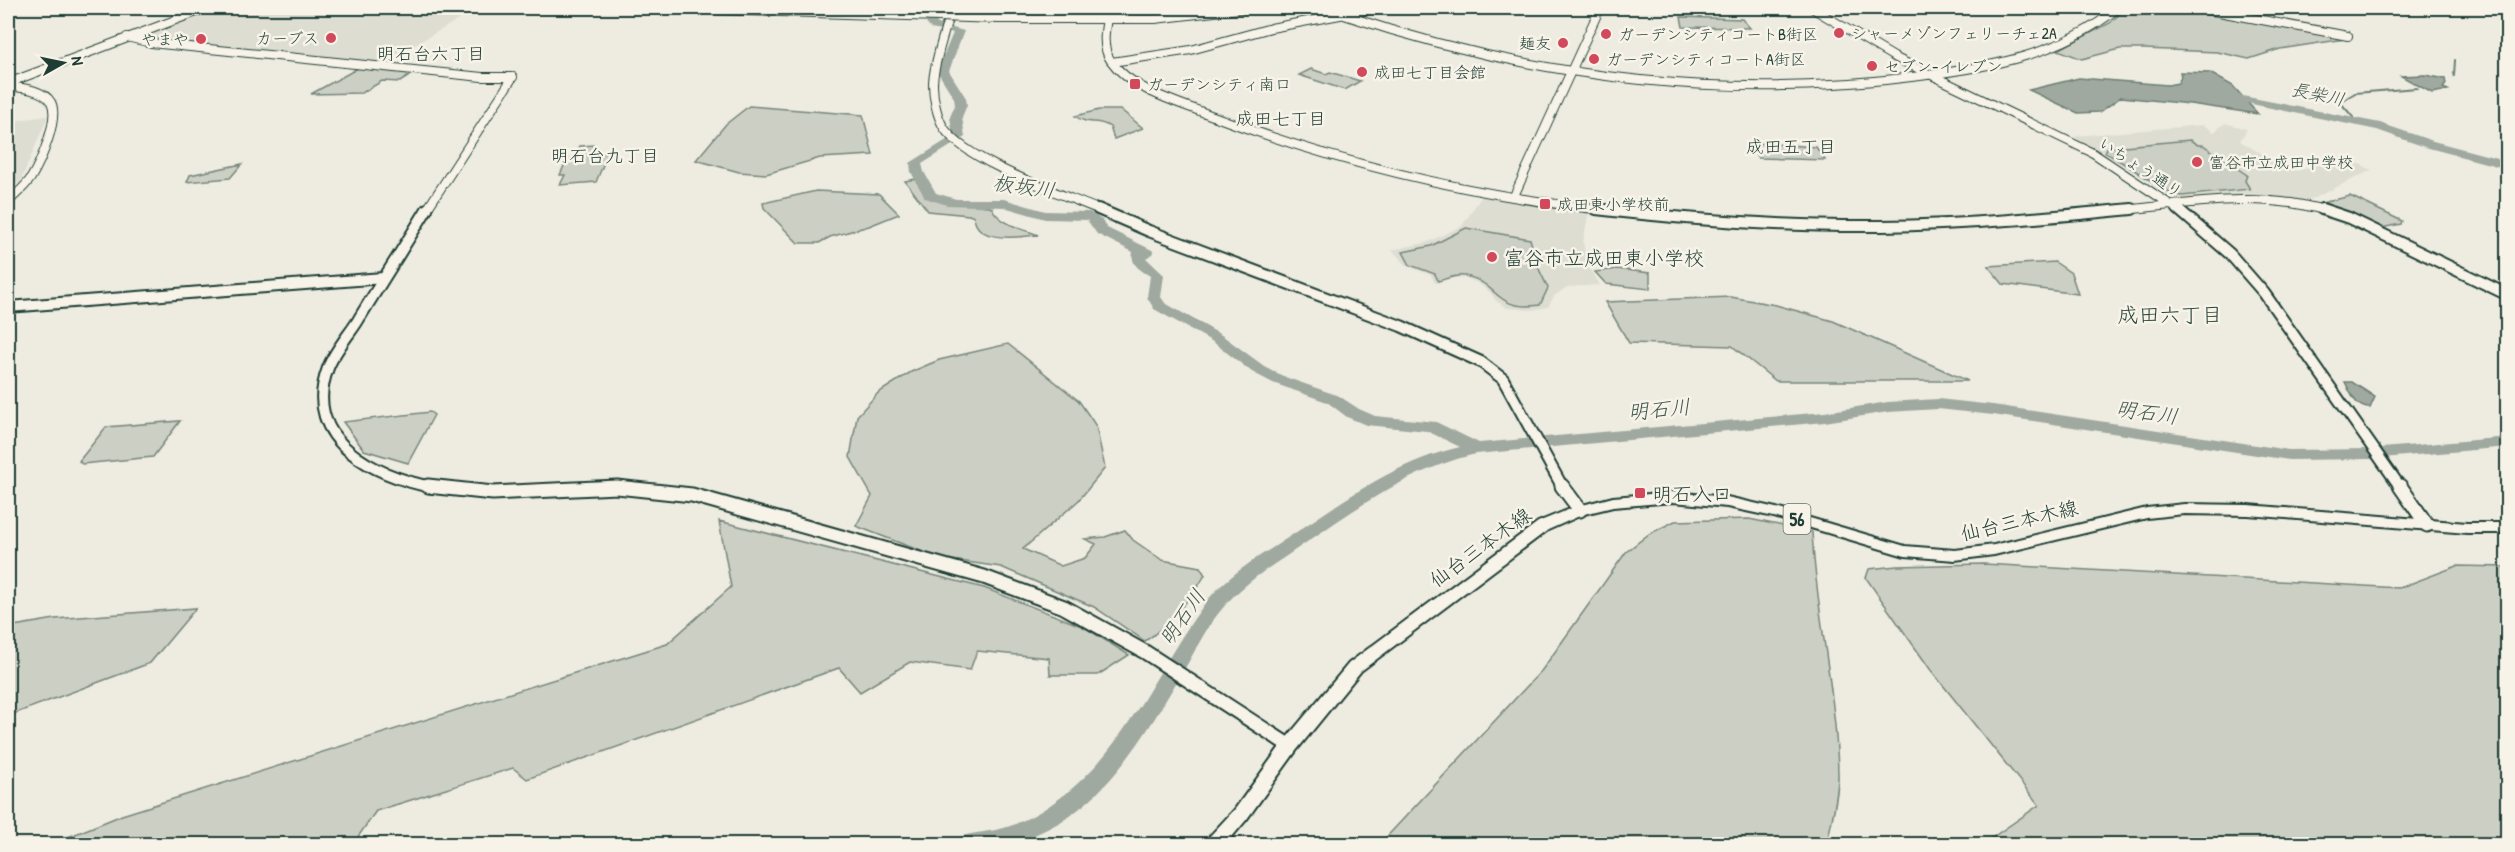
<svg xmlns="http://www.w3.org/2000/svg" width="2515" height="852" font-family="'Patrick Hand','Klee One',sans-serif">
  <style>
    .built { fill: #ddddd2 }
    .green { fill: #cccfc4; stroke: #76867c; stroke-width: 1.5 }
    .water { fill: #9fa99f; stroke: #6c7e74; stroke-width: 1.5 }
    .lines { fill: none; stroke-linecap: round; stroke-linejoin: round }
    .stream { stroke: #6c7e74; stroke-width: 2 }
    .river { fill: #9fa99f; fill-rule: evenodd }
    .tertiary-far2-casing { stroke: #1f3d34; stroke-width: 10 }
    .tertiary-far1-casing { stroke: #1f3d34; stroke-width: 14 }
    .tertiary-casing { stroke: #1f3d34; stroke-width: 17 }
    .primary-casing { stroke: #1f3d34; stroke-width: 4 }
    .tertiary-far2 { stroke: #f7f3e8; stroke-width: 8 }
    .tertiary-far1 { stroke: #f7f3e8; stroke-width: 10 }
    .tertiary { stroke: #f7f3e8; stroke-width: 13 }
    .primary { fill: #f7f3e8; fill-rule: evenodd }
    .tertiary-bridge-casing { stroke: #1f3d34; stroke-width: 10; stroke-linecap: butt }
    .tertiary-bridge { stroke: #f7f3e8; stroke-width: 8 }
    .poi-dot { fill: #d1495b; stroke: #f7f3e8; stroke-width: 2 }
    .labels { text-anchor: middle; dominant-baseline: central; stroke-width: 5; stroke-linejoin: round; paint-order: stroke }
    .far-poi-label { font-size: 16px; fill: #1f3d34; stroke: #f7f3e8; text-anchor: start }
    .far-street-label { font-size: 16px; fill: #1f3d34; stroke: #f7f3e8 }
    .far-neighbourhood-label { font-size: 18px; fill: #1f3d34; stroke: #f7f3e8 }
    .far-water-label { font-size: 18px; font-style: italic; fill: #3f584f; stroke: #f7f3e8 }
    .shield { fill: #f7f3e8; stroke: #60746a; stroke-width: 1.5 }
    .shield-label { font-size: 18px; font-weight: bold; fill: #1f3d34 }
    .poi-label { font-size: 20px; fill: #1f3d34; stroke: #f7f3e8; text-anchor: start }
    .street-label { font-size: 20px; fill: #1f3d34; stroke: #f7f3e8 }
    .water-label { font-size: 21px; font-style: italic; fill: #3f584f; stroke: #f7f3e8 }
    .neighbourhood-label { font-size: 21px; fill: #1f3d34; stroke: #f7f3e8 }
  </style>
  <rect width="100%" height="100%" fill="#eeece1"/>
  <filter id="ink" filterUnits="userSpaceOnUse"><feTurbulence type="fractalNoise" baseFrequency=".0167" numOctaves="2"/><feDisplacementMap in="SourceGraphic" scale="12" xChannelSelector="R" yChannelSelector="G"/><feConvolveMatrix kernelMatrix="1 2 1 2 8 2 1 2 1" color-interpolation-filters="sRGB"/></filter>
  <g filter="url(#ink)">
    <!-- built -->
    <path class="built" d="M215 8H479L381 64 157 41 139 37Z
      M46 116H48L20 183 8 186V122Z
      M2225 123 2247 129 2240 141 2282 166 2297 171 2345 157 2372 170 2308 201 2238 195 2184 200 2171 197 2130 169 2078 140 2075 136 2203 125 2214 132Z
      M1483 194 1589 211 1583 242 1587 263 1600 285 1567 287 1554 296 1548 307 1531 310 1507 308 1496 301 1491 293 1478 283 1466 278H1455L1435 283 1431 275 1407 266 1392 250 1428 242 1462 226Z"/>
    <!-- green -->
    <path class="green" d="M2126 8H2182L2345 39 2280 49 2249 59 2217 52 2144 49H2120L2082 59 2058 50 2110 23Z
      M1681 17 1742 19 1750 28 1683 27Z
      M360 67 414 73 400 82 382 81 362 93 311 94Z
      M1311 69 1326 74 1330 72 1360 81 1345 90 1299 75Z
      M749 106 863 115 873 155 820 158 766 174 739 172 696 160 726 124Z
      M1099 110H1121L1143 128 1114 139 1110 127C1098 118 1088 126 1075 116Z
      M2190 140 2198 145H2203L2247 175 2245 181 2250 189 2182 196 2171 193 2105 152 2107 148 2113 147Z
      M1762 143 1816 147 1825 160 1758 158 1751 145Z
      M594 145 590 155 608 153 596 182 560 185 565 175H560L567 159H573L580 146Z
      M242 164 230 178 187 182 190 175Z
      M915 179C936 216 959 196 992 208 999 224 1023 229 1038 235 1021 237 976 244 974 217L969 215 928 211 905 181Z
      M816 191 879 194 899 214 869 226 830 237 819 243H798L764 208 763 203Z
      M2350 196 2402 221 2401 224 2381 228 2318 204Z
      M1466 228 1530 239 1538 267 1548 288 1540 305C1493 312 1499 282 1465 276 1455 274 1447 279 1438 281L1435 274 1410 265 1403 252 1431 246Z
      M2055 262 2071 273 2078 294 2003 284 1988 266Z
      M1617 269 1650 273V289L1606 284 1595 272Z
      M1731 297 1776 305 1833 321 1968 381H1776L1732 346 1629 343 1605 302Z
      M1008 344 1079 401 1096 426 1105 468 1079 500 1023 549 1061 566 1085 558 1096 544 1085 539 1105 537 1125 530 1133 540 1162 560 1200 567 1205 575C1194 595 1165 629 1145 641L1094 607 1001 567 939 558 856 526 872 496 850 457 857 416 878 393 911 372 939 360Z
      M430 412 434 415 408 463 364 450 343 422Z
      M180 421 153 457 82 464 79 461 106 427Z
      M1749 519 1812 532C1816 612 1836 692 1838 772 1839 795 1831 822 1827 844H1380L1542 670 1626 552 1649 534 1675 521Z
      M719 521 984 588 1084 627 1129 655 1098 675H1050L1049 658 977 651 970 670 910 662 860 692 839 668 527 779 513 768 376 811 353 844H51L122 815 667 644 731 587Z
      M1984 564 2399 588 2457 566 2507 567V844H1983L2039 805 1930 669 1866 578 1869 569 1897 566Z
      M196 608 150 663 8 716V627L55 619Z"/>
    <!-- water -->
    <path class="water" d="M2180 72 2210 73 2233 86 2258 114 2190 104 2121 97 2100 112 2078 113 2029 90 2079 78 2168 85 2178 83 2181 77Z
      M2425 75 2445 79 2446 84 2443 88 2448 90 2432 93 2401 76Z
      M2345 382H2352L2375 397 2370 408C2355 408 2351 393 2345 382Z"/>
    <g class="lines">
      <!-- stream -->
      <path class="stream" d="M2454 76 2455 60
        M2358 123 2340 102 2355 93 2417 88"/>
      <!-- river -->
      <path class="river" d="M913 8H923L938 24 964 31 949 71 966 98 967 105 962 117 965 137 922 164 924 172 936 193 956 199H1004L1045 211 1090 212 1102 220 1107 228 1152 250 1154 253 1146 258 1164 275 1161 297 1165 303 1223 336 1264 366 1285 377 1339 396 1359 409 1375 416 1436 422 1479 443 1825 412 1888 402 1938 399 1993 405 2289 450 2371 449 2508 437V447L2371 459 2289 460 1993 415 1938 409 1888 412 1825 422 1476 454C1411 469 1358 507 1304 544 1275 564 1244 582 1222 609 1208 625 1198 645 1188 663 1150 726 1111 801 1041 832 1032 836 1021 843 1011 844 994 847 974 844 957 844L960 837C974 832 990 832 1004 828 1024 822 1044 810 1060 798 1125 750 1155 672 1201 609 1224 576 1259 557 1292 535 1344 500 1397 461 1460 447L1427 431 1366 425 1347 417 1327 402 1273 383 1252 372 1213 342 1154 309 1147 297 1150 276C1141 270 1130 265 1133 252L1097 234 1087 220 1045 219 1004 207 947 205 925 198 911 172 910 163 953 136 950 117 955 105 954 98 937 71 953 33 931 29Z
        M2227 93 2380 123 2433 141 2508 161V169L2425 147 2377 130 2223 98 2221 96Z"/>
      <defs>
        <path id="tertiary-far2" d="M654 8 846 14
          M951 8C946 29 933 64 933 84 933 98 937 117 944 128 966 162 1063 194 1102 211
          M1109 8C1106 25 1100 46 1111 61 1131 89 1174 101 1205 113 1335 163 1471 195 1610 211
          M1812 8 1894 57 2093 153 2180 211
          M2197 8 2348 36
          M1344 15C1532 78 1722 102 1920 76 1991 67 2061 55 2118 8
          M999 19H1155L1248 8
          M127 37 151 43 482 77H513
          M1112 62 1191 50 1271 28 1377 8
          M8 83 207 8
          M8 86C21 88 43 89 51 102 60 119 40 163 31 178 25 187 16 194 8 202
          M1514 196 1600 8
          M426 211 513 77
          M2116 211C2187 204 2257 190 2327 211"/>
        <path id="tertiary-far1" d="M427 209C404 247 380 284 357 322 348 336 334 352 328 368 300 442 378 477 436 488
          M1098 209 1149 231 1401 326 1481 362 1503 379 1563 488
          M1596 209C1691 220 1786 227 1882 226 1966 225 2049 217 2132 209
          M2178 209 2230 254 2264 293 2401 488
          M2322 209 2349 218 2508 295
          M8 307 383 278
          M580 488H625"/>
        <path id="tertiary" d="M428 486 493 493 617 487 692 495 984 577 1064 607 1145 652 1290 746
          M1562 486 1580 510
          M2400 486 2427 525"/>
        <path id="primary" d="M1673 492 1727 497 1776 508 1905 546 1955 550 1994 545 2147 508 2184 504 2248 505 2467 523H2508V533H2467L2248 515 2184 514 2147 518 1994 555 1955 560 1905 556 1774 517 1727 507 1673 502 1613 507 1584 514 1548 530 1361 671 1296 751 1247 819 1226 844H1206L1208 838 1235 809 1284 741 1349 663 1538 522 1575 507 1613 497Z"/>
      </defs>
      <!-- tertiary-far2 casing -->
      <use href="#tertiary-far2" class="tertiary-far2-casing"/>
      <!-- tertiary-far1 casing -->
      <use href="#tertiary-far1" class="tertiary-far1-casing"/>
      <!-- tertiary casing -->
      <use href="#tertiary" class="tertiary-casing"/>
      <!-- primary casing -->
      <use href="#primary" class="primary-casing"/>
      <!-- tertiary-far2 -->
      <use href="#tertiary-far2" class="tertiary-far2"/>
      <!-- tertiary-far1 -->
      <use href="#tertiary-far1" class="tertiary-far1"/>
      <!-- tertiary -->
      <use href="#tertiary" class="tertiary"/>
      <!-- primary -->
      <use href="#primary" class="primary"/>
      <defs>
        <path id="tertiary-bridge" d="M846 14 999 19"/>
      </defs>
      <!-- tertiary-bridge casing -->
      <use href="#tertiary-bridge" class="tertiary-bridge-casing"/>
      <!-- tertiary-bridge -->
      <use href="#tertiary-bridge" class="tertiary-bridge"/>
    </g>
  </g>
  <!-- markers -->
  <g class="poi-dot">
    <circle cx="1839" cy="33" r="6"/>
    <circle cx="1606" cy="34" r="6"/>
    <circle cx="331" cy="38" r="6"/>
    <circle cx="201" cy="39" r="6"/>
    <circle cx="1563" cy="43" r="6"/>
    <circle cx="1594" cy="59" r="6"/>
    <circle cx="1872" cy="66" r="6"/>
    <circle cx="1362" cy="72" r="6"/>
    <rect x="1129" y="78" width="12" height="12" rx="3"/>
    <circle cx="2197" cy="162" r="6"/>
    <rect x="1539" y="198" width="12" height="12" rx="3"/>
    <circle cx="1492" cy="257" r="6"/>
    <rect x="1634" y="487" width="12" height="12" rx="3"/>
  </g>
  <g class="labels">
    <!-- far-poi labels -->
    <g class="far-poi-label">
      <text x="1851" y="33">シャーメゾンフェリーチェ2A</text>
      <text x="1618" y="34">ガーデンシティコートB街区</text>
      <text x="319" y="38" text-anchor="end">カーブス</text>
      <text x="189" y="39" text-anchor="end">やまや</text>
      <text x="1551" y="43" text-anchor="end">麺友</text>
      <text x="1606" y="59">ガーデンシティコートA街区</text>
      <text x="1884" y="66">セブン-イレブン</text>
      <text x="1374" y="72">成田七丁目会館</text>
      <text x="1147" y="84">ガーデンシティ南口</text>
      <text x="2209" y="162">富谷市立成田中学校</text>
      <text x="1557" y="204">成田東小学校前</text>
    </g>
    <!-- far-street labels -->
    <g class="far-street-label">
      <text transform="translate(2141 167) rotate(33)">いちょう通り</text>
    </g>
    <!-- far-neighbourhood labels -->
    <g class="far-neighbourhood-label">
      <text x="431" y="53">明石台六丁目</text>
      <text x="1281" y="118">成田七丁目</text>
      <text x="1791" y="146">成田五丁目</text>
      <text x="605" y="155">明石台九丁目</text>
    </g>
    <!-- far-water labels -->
    <g class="far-water-label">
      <text transform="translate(2318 94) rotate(12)">長柴川</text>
    </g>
    <!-- shield labels -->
    <rect class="shield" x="1783.5" y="504" width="27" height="30" rx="4.5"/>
    <g class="shield-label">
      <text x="1797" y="519">56</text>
    </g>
    <!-- poi labels -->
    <g class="poi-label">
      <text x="1504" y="257">富谷市立成田東小学校</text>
      <text x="1652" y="493">明石入口</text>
    </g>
    <!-- street labels -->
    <g class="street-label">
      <text transform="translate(2019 520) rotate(-13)">仙台三本木線</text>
      <text transform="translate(1480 547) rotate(-36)">仙台三本木線</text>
    </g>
    <!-- water labels -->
    <g class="water-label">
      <text transform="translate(1024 186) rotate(8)">板坂川</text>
      <text transform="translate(1659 409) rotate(-5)">明石川</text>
      <text transform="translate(2147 412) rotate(8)">明石川</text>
      <text transform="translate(1182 617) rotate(-55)">明石川</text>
    </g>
    <!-- neighbourhood labels -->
    <g class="neighbourhood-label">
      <text x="2170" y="314">成田六丁目</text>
    </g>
  </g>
  <!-- margin -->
  <rect width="2515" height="852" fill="none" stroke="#f7f3e8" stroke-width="30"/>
  <rect x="15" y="15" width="2485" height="822" fill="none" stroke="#1f3d34" stroke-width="2" filter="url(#ink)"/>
  <!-- north arrow -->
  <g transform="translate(63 63) rotate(81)" stroke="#f7f3e8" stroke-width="4.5" paint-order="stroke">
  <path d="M0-4.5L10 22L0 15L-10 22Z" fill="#1f3d34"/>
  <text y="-9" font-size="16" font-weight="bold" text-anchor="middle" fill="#1f3d34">N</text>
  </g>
</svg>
